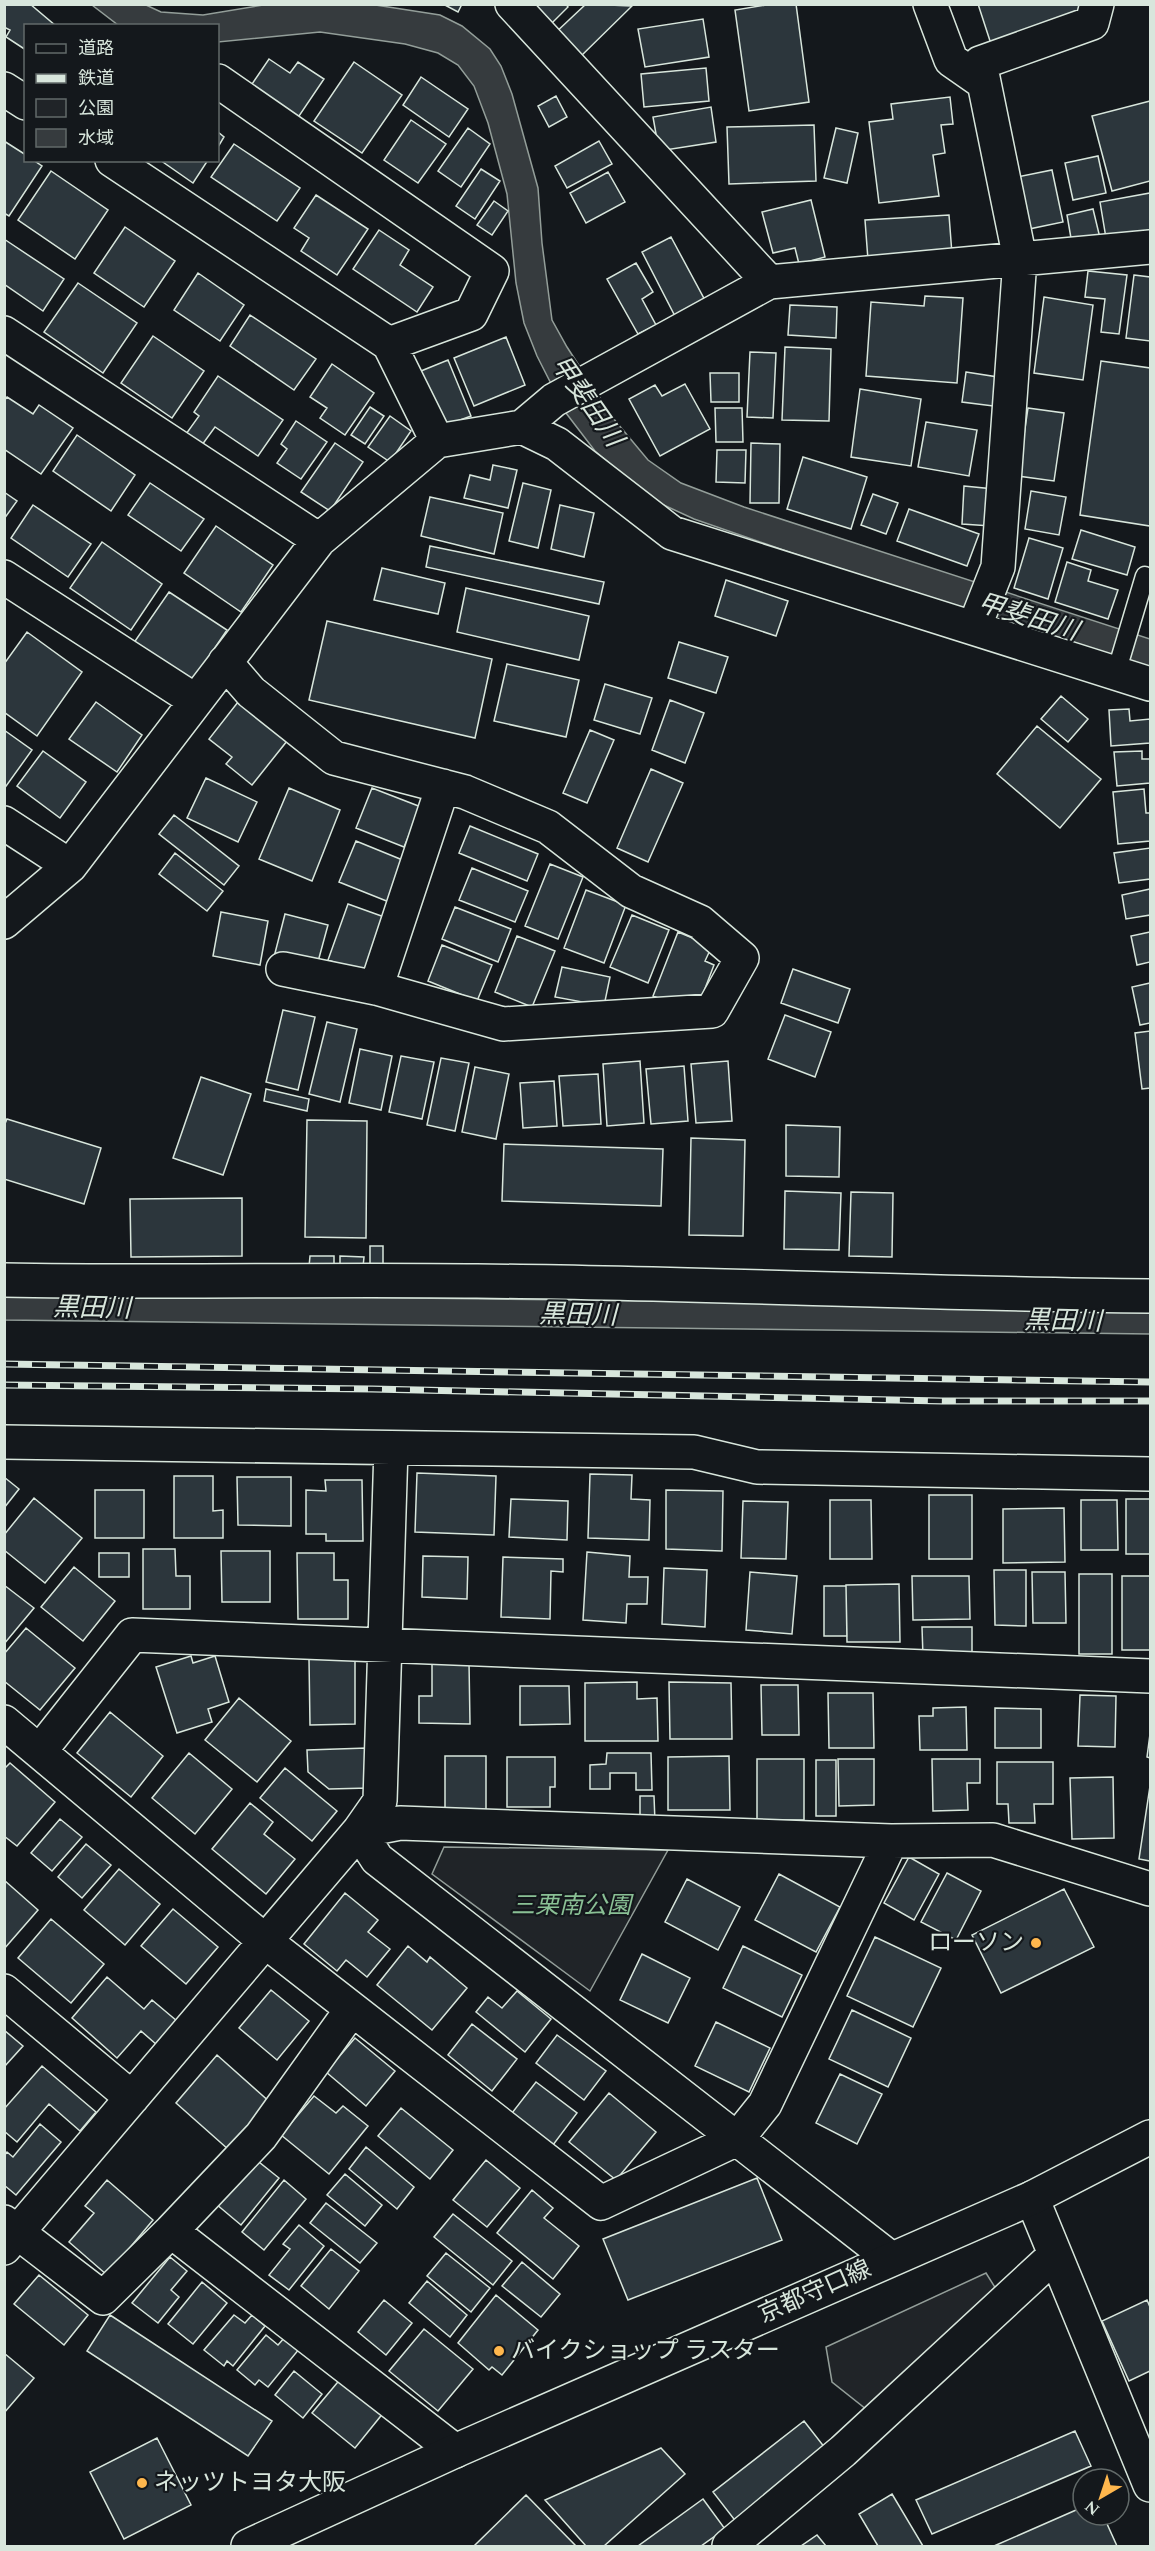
<svg xmlns="http://www.w3.org/2000/svg" width="1155" height="2551" font-family="Spectral,'Noto Sans JP',serif">
  <style>
    .green { fill: #202428; stroke: #939e99; stroke-width: 1.5 }
    .water { fill: #363b3e; stroke: #939e99; stroke-width: 1.5 }
    .building { fill: #2c363c; stroke: #d8e6dc; stroke-width: 1.5 }
    .lines { fill: none; stroke-linecap: round; stroke-linejoin: round }
    .service-casing { stroke: #d8e6dc; stroke-width: 21 }
    .minor-casing { stroke: #d8e6dc; stroke-width: 36 }
    .primary-casing { stroke: #d8e6dc; stroke-width: 36 }
    .service { stroke: #14181c; stroke-width: 18 }
    .minor { stroke: #14181c; stroke-width: 33 }
    .primary { stroke: #14181c; stroke-width: 33 }
    .rail-casing { stroke: #d8e6dc; stroke-width: 7 }
    .rail { stroke: #14181c; stroke-width: 4.5; stroke-dasharray: 14; stroke-linecap: butt }
    .poi-dot { fill: #ffb74d; stroke: #14181c; stroke-width: 2 }
    .labels { text-anchor: middle; dominant-baseline: central; stroke-width: 4.5; stroke-linejoin: round; paint-order: stroke }
    .park-label { font-size: 24px; font-style: italic; fill: #8ac095; stroke: #14181c }
    .poi-label { font-size: 24px; fill: #d8e6dc; stroke: #14181c; text-anchor: start }
    .street-label { font-size: 24px; fill: #d8e6dc; stroke: #14181c }
    .water-label { font-size: 26px; font-style: italic; fill: #d8e6dc; stroke: #14181c }
  </style>
  <rect width="100%" height="100%" fill="#14181c"/>
  <!-- green -->
  <path class="green" d="M444 1847 668 1850 590 1991 432 1874Z
    M986 2273 996 2289 871 2413 832 2382 826 2347Z"/>
  <!-- water -->
  <path class="water" d="M369 4 440 15 462 26 490 49 501 66 512 94 538 188 542 243 552 320 567 347 613 418 648 460 681 483 744 507 1150 639V673L884 585 694 519 653 500 595 451 566 413 537 356 524 323 516 283 507 194 488 123 474 86 458 65 438 53 405 44 320 32 218 42V26L118 25 92 5H146L161 12 203 15 263 5Z
    M5 1293 1150 1307V1334L5 1320Z"/>
  <!-- building -->
  <path class="building" d="M5 4H30L56 26H26V50L6 37 10 30 4 27Z
    M443 4H462L458 12Z
    M533 4H566L568 7 551 24Z
    M586 4 632 6 577 60 553 35Z
    M772 4H796L809 102 749 111 735 10Z
    M978 4H1083L1087 15 992 47Z
    M703 19 709 57 645 67 638 29Z
    M269 59 290 73 298 62 324 79 297 119 250 87Z
    M354 62 402 95 362 153 314 121Z
    M706 68 709 101 644 107 641 74Z
    M421 77 468 109 449 137 403 105Z
    M556 96 567 117 549 127 538 106Z
    M950 97 953 124 941 125 945 153 933 155 939 196 879 203 869 122 893 119 891 104Z
    M1150 101V181L1112 191 1092 116Z
    M711 107 716 142 659 151 653 117Z
    M411 120 446 144 418 183 384 160Z
    M814 125 816 181 729 184 727 127Z
    M468 128 490 144 461 187 438 171Z
    M836 128 858 133 847 183 824 178Z
    M218 132 224 137 218 147Z
    M4 141 26 155V160H33L42 166 9 216 4 213Z
    M599 141 612 164 567 188 555 166Z
    M234 144 300 188 277 221 211 177Z
    M1098 156 1106 193 1073 200 1065 163Z
    M160 160H208L193 183Z
    M481 169 500 181 475 219 456 206Z
    M1052 170 1063 222 1029 229 1017 177Z
    M51 171 108 210 75 259 18 220Z
    M608 172 625 202 586 223 570 193Z
    M1150 193V230L1106 238 1100 202Z
    M316 195 368 229 337 275 301 251 309 238 294 228Z
    M811 200 825 257 799 264 795 248 773 253 762 212Z
    M494 201 508 211 492 235 477 225Z
    M1093 209 1100 238 1072 244 1067 215Z
    M949 215 952 254 868 260 865 220Z
    M125 227 175 261 144 307 94 273Z
    M379 230 409 250 400 265 433 287 417 312 353 269Z
    M671 237 707 304 677 320 642 252Z
    M4 239 64 279 43 311 4 284Z
    M636 263 653 292 642 299 656 325 638 334 607 279Z
    M1088 271 1127 275 1119 334 1101 332 1105 299 1085 297Z
    M198 273 244 305 220 341 174 310Z
    M1134 275 1150 277V341L1126 338Z
    M78 283 137 323 103 373 44 332Z
    M925 296 963 298 957 383 866 376 871 302 924 306Z
    M1044 297 1093 305 1083 380 1034 373Z
    M790 305 837 307 836 338 788 335Z
    M250 315 316 359 294 390 230 346Z
    M153 336 204 371 172 418 121 383Z
    M506 337 525 385 474 406 454 358Z
    M785 347 831 349 829 421 782 420Z
    M750 352 776 353 773 418 747 417Z
    M448 360 471 416 444 426 421 371Z
    M1101 361 1150 368V526L1080 515Z
    M332 364 374 393 345 435 320 418 327 408 310 397Z
    M966 372 1004 378 1001 407 962 402Z
    M710 373H739V402H711Z
    M218 376 283 420 258 456 215 427 202 445 186 434 199 416 194 412Z
    M685 384 710 429 660 456 629 399 655 385 662 396Z
    M860 389 921 399 911 466 851 457Z
    M7 397 33 414 39 405 73 428 41 474 4 449V401Z
    M370 407 384 416 365 444 351 435Z
    M715 408H742L743 442H716Z
    M1028 408 1064 413 1054 481 1018 476Z
    M390 416 411 431 390 462 368 447Z
    M296 421 327 442 301 479 277 463 287 449 281 444Z
    M926 422 977 430 969 476 918 467Z
    M77 435 135 475 111 511 53 471Z
    M335 443 363 462 330 511 301 492Z
    M751 443 780 444 779 503H750Z
    M717 450H746L745 483 716 482Z
    M803 457 867 477 851 529 787 509Z
    M493 465 517 470 508 508 464 498 470 475 490 480Z
    M150 483 204 519 181 551 128 515Z
    M523 483 551 490 538 548 509 541Z
    M964 486 994 489 991 526 962 524Z
    M1031 491 1066 497 1059 535 1025 529Z
    M4 492 17 501 4 519Z
    M873 494 898 503 886 534 861 525Z
    M430 497 503 513 494 554 421 536Z
    M33 505 91 544 68 577 11 538Z
    M560 505 594 513 584 557 551 549Z
    M909 509 979 534 967 566 897 541Z
    M216 526 273 565 241 612 184 573Z
    M1081 530 1135 547 1127 575 1072 559Z
    M1029 538 1063 548 1048 599 1014 588Z
    M102 542 162 584 131 630 70 588Z
    M430 546 604 582 599 604 426 567Z
    M1067 562 1091 570 1088 581 1118 590 1108 619 1055 602Z
    M382 568 445 583 438 614 374 600Z
    M726 580 788 601 776 636 715 616Z
    M466 588 589 616 579 660 457 632Z
    M169 592 227 630 191 683 133 644Z
    M327 621 492 659 475 738 309 700Z
    M27 632 82 672 37 736 4 712V664Z
    M679 642 728 657 716 693 668 678Z
    M507 664 579 680 566 737 494 721Z
    M605 684 652 698 640 734 594 720Z
    M1061 696 1088 719 1068 742 1041 719Z
    M670 700 704 713 685 763 652 750Z
    M96 702 142 735 117 772 69 739Z
    M238 702 287 741 252 785 226 764 232 757 209 739Z
    M1129 709 1130 721 1150 719V743L1111 746 1109 710Z
    M1037 726 1101 779 1060 828 997 774Z
    M4 730 32 750 4 789Z
    M590 730 614 740 587 803 563 793Z
    M43 751 86 782 60 818 17 786Z
    M1142 751V759H1150V783L1117 786 1114 752Z
    M651 769 683 783 648 862 617 848Z
    M206 778 257 802 238 842 187 818Z
    M289 788 340 810 312 881 259 859Z
    M372 788 421 807 404 847 356 828Z
    M1144 789 1146 813H1150V841L1118 844 1113 792Z
    M174 815 239 866 224 885 159 834Z
    M470 826 538 854 527 881 459 853Z
    M356 841 405 861 389 902 339 882Z
    M1150 848V879L1119 883 1114 853Z
    M175 853 223 891 207 911 159 874Z
    M550 864 583 877 558 939 525 926Z
    M472 868 528 891 515 922 459 900Z
    M1150 889V915L1126 919 1122 895Z
    M586 890 626 905 604 963 564 948Z
    M348 904 387 918 367 974 328 960Z
    M455 907 511 929 498 962 442 939Z
    M221 912 268 921 260 965 213 956Z
    M285 914 328 925 316 969 274 957Z
    M632 915 669 930 648 983 610 967Z
    M678 932 712 946 705 961 714 965 701 999 677 1005 653 996Z
    M1150 932V962L1137 965 1131 936Z
    M517 936 555 951 532 1007 495 992Z
    M442 945 492 965 477 1001 428 981Z
    M562 967 610 977 604 1006 555 997Z
    M793 969 850 989 838 1023 781 1003Z
    M1150 983V1023L1140 1025 1132 987Z
    M283 1010 315 1017 298 1090 266 1082Z
    M785 1015 831 1032 815 1077 768 1059Z
    M327 1022 357 1029 340 1102 309 1094Z
    M1150 1031V1088L1142 1089 1135 1033Z
    M360 1049 392 1056 381 1110 349 1103Z
    M401 1056 434 1062 422 1119 389 1112Z
    M441 1058 469 1063 455 1131 427 1125Z
    M640 1061 644 1123 607 1126 603 1064Z
    M728 1061 732 1121 696 1123 691 1064Z
    M684 1066 688 1121 651 1124 646 1069Z
    M475 1067 509 1074 496 1139 462 1132Z
    M598 1074 601 1124 563 1126 559 1076Z
    M201 1077 251 1094 223 1175 173 1158Z
    M554 1081 557 1126 523 1128 520 1083Z
    M266 1089 309 1099 307 1111 264 1101Z
    M7 1119 101 1148 84 1204 4 1179V1126Z
    M307 1120 367 1121 366 1238 305 1237Z
    M786 1125 840 1127 839 1177 786 1176Z
    M691 1138 745 1140 743 1236 689 1235Z
    M504 1144 663 1149 661 1206 502 1201Z
    M785 1191 841 1193 839 1250 784 1249Z
    M851 1192 893 1193 892 1257 849 1256Z
    M242 1198V1256L131 1257 130 1199Z
    M370 1246H383V1270H370Z
    M310 1256H334V1268L309 1267Z
    M340 1256 364 1257 363 1267H340Z
    M417 1473 496 1476 494 1535 415 1532Z
    M590 1474 632 1475 631 1499 650 1500 649 1540 588 1538Z
    M174 1476H213V1511L223 1510V1538H174Z
    M4 1477 19 1489 4 1508Z
    M237 1477H291V1526L238 1525Z
    M325 1480H362L363 1541H326V1534H306V1490L326 1491Z
    M95 1490H144V1538H95Z
    M666 1490 723 1491 722 1551 666 1549Z
    M929 1495H972V1559H929Z
    M34 1498 82 1538 45 1583 4 1550V1535Z
    M511 1499 568 1501 567 1540 509 1537Z
    M1126 1499H1150V1554H1126Z
    M830 1500H871L872 1559H830Z
    M1081 1500H1117L1118 1550H1081Z
    M743 1501 788 1502 786 1559 741 1558Z
    M1064 1508 1065 1562 1003 1563V1509Z
    M143 1549H175L176 1576H190V1609H143Z
    M221 1551H270V1602H222Z
    M587 1552 630 1556 629 1577H648L647 1604H627L626 1623 583 1620Z
    M99 1553H129V1577H99Z
    M297 1553H334V1580H348V1619H298Z
    M423 1556 468 1557 467 1599 422 1597Z
    M503 1557 563 1559V1572L551 1571 550 1619 501 1617Z
    M74 1567 115 1601 83 1641 41 1607Z
    M664 1568 707 1570 705 1627 662 1624Z
    M994 1570H1026V1626L995 1625Z
    M750 1572 797 1576 792 1634 746 1630Z
    M1032 1572H1065L1066 1623H1033Z
    M1079 1574H1112V1654H1079Z
    M912 1576H969L970 1619 913 1620Z
    M1122 1576H1150V1650H1122Z
    M899 1584 900 1642H847L846 1585Z
    M4 1585 34 1608 4 1644Z
    M824 1586H846L847 1636H824Z
    M922 1627H972V1657H923Z
    M26 1628 75 1668 40 1710 4 1681V1654Z
    M191 1656 193 1663 215 1656 229 1702 208 1709 212 1722 177 1733 156 1667Z
    M355 1658V1724L310 1725 309 1659Z
    M432 1661 469 1662 470 1724 419 1723V1696H432Z
    M637 1682V1699L657 1698 658 1741H585V1683Z
    M669 1682 731 1683 732 1739H670Z
    M761 1685H798L799 1735H762Z
    M520 1686H569L570 1724 520 1725Z
    M828 1693H873L874 1748H829Z
    M1080 1695 1116 1696 1115 1747 1078 1746Z
    M239 1698 291 1741 257 1782 205 1740Z
    M966 1707 967 1750H920L919 1716H933V1708Z
    M995 1708 1041 1709V1748H995Z
    M110 1712 163 1756 131 1797 77 1753Z
    M1150 1734V1758L1147 1757Z
    M367 1748 369 1788 329 1789 308 1772 307 1750Z
    M189 1753 232 1789 195 1834 152 1798Z
    M607 1753H651L652 1790H636V1773H610V1789H590V1765L606 1764Z
    M445 1756H486V1812H445Z
    M729 1756 730 1810H668V1757Z
    M507 1757H555V1787H550V1807H507Z
    M757 1759H804V1820H757Z
    M838 1759H874V1805L839 1806Z
    M932 1759H980V1783H967L968 1810 933 1811Z
    M816 1760H836V1816H816Z
    M997 1762H1053V1804H1034L1035 1823H1009L1008 1804H997Z
    M10 1763 55 1802 17 1846 4 1836V1769Z
    M285 1768 337 1811 312 1841 260 1798Z
    M1113 1777 1114 1838 1072 1839 1070 1778Z
    M1150 1786V1861L1139 1859Z
    M640 1796H654L655 1822H640Z
    M250 1803 273 1822 264 1834 295 1859 266 1894 212 1849Z
    M60 1819 82 1837 52 1871 31 1853Z
    M86 1844 111 1865 82 1898 58 1877Z
    M909 1857 939 1874 914 1920 884 1903Z
    M119 1869 160 1904 125 1945 84 1910Z
    M947 1873 981 1891 956 1940 921 1922Z
    M779 1874 840 1907 816 1952 755 1920Z
    M687 1879 740 1907 718 1950 665 1922Z
    M4 1880 38 1910 4 1949Z
    M1064 1889 1094 1947 1001 1993 972 1935Z
    M345 1893 378 1920 368 1932 390 1949 367 1977 346 1960 337 1971 304 1944Z
    M173 1909 218 1947 186 1984 141 1946Z
    M51 1919 104 1964 71 2003 18 1958Z
    M875 1937 941 1968 913 2027 847 1996Z
    M408 1946 427 1962 430 1957 467 1988 432 2030 377 1985Z
    M743 1946 802 1975 782 2017 723 1988Z
    M642 1954 690 1978 668 2023 620 2000Z
    M107 1977 144 2009 152 2000 177 2021 157 2045 141 2031 117 2058 72 2018Z
    M271 1990 309 2021 277 2060 239 2028Z
    M517 1991 551 2019 525 2052 476 2012 488 1997 502 2008Z
    M852 2010 911 2038 888 2087 829 2059Z
    M716 2022 770 2048 749 2092 695 2066Z
    M472 2024 517 2059 492 2091 448 2055Z
    M4 2030 23 2046 4 2067Z
    M557 2035 606 2071 584 2100 536 2063Z
    M355 2038 395 2071 366 2106 326 2072Z
    M217 2055 271 2103 229 2150 176 2103Z
    M42 2066 96 2112 80 2131 49 2104 17 2142 4 2131V2109Z
    M840 2074 882 2094 857 2144 816 2123Z
    M536 2082 577 2113 553 2145 512 2113Z
    M609 2093 656 2132 616 2180 569 2142Z
    M314 2096 336 2113 343 2106 368 2126 329 2174 281 2135Z
    M401 2108 453 2150 430 2179 378 2136Z
    M40 2124 61 2142 16 2195 4 2185V2156L7 2152 13 2157Z
    M366 2147 414 2187 397 2209 349 2169Z
    M254 2158 279 2178 241 2225 216 2204Z
    M486 2160 520 2188 487 2227 453 2200Z
    M345 2174 382 2205 365 2226 327 2195Z
    M757 2178 782 2240 628 2300 603 2239Z
    M107 2180 153 2220 107 2275 69 2242 94 2213 85 2206Z
    M284 2180 306 2199 264 2250 242 2232Z
    M532 2190 553 2208 544 2218 579 2246 553 2279 497 2233Z
    M326 2203 377 2243 360 2263 310 2223Z
    M453 2214 512 2261 493 2285 434 2237Z
    M299 2225 324 2246 289 2290 269 2275 290 2249 283 2244Z
    M331 2249 359 2271 329 2309 301 2286Z
    M446 2253 490 2288 471 2312 427 2276Z
    M170 2257 187 2271 171 2290 179 2297 158 2323 132 2303Z
    M522 2262 560 2294 541 2317 502 2286Z
    M39 2275 88 2315 64 2345 14 2304Z
    M427 2281 467 2315 450 2337 409 2303Z
    M202 2282 227 2303 193 2344 168 2324Z
    M496 2295 538 2330 502 2375 492 2367 489 2370 458 2343Z
    M384 2300 412 2323 386 2355 358 2332Z
    M1147 2300 1150 2307V2371L1129 2381 1102 2321Z
    M110 2315 272 2421 248 2456 87 2351Z
    M234 2315 245 2323 252 2315 265 2326 233 2366 227 2361 224 2366 204 2350Z
    M424 2329 473 2369 438 2411 389 2371Z
    M266 2335 278 2345 285 2337 300 2348 268 2387 259 2380 255 2385 237 2370Z
    M4 2353 34 2378 4 2413Z
    M294 2371 322 2394 303 2418 275 2395Z
    M342 2377 384 2412 355 2448 312 2413Z
    M804 2421 829 2453 737 2523 713 2492Z
    M1075 2431 1091 2466 932 2534 916 2500Z
    M157 2438 191 2505 124 2539 90 2472Z
    M661 2448 685 2474 604 2546H586L545 2500Z
    M892 2494 923 2546H878L859 2514Z
    M526 2495 576 2546H474Z
    M703 2499 725 2529 701 2546H638Z
    M1083 2507V2515H1103L1117 2546H994Z
    M817 2535 826 2546H801Z"/>
  <g class="lines">
    <defs>
      <path id="service" d="M1116 673 1145 576"/>
      <path id="minor" d="M512 4 769 282
        M930 4 951 60 984 83
        M218 81 492 271 471 314 389 344
        M4 89 26 103
        M112 160 389 344 437 441
        M4 333 319 540
        M522 427 557 444 672 533 1150 684
        M4 577 196 701
        M974 628 998 567 1020 259 980 63 1092 23 1097 4
        M225 662 251 692 334 758 465 792 548 827 631 891 700 922 742 958 712 1011 503 1024 376 988 283 969
        M4 823 70 866
        M4 922 70 866 319 540 437 441 522 427 554 400 769 282 1150 247
        M376 988 443 786
        M4 1280C162 1283 319 1279 477 1281 701 1283 926 1294 1150 1296
        M4 1442 694 1452 757 1467 1150 1474
        M4 1722 265 1941 601 2203 737 2139 765 2104 891 1841
        M40 1751 132 1635 1150 1676
        M359 1831 400 1823 891 1841 993 1840 1150 1889
        M359 1831 377 1859 890 2258
        M4 1991 132 2098
        M1032 2198 1150 2485
        M4 2222 103 2298 171 2231 261 2136 352 2009
        M171 2231 455 2451
        M4 2248 359 1831 380 1801 391 1448
        M729 2546 843 2451 1055 2255"/>
      <path id="primary" d="M248 2546 455 2451 1032 2198 1150 2137"/>
    </defs>
    <!-- service casing -->
    <use href="#service" class="service-casing"/>
    <!-- minor casing -->
    <use href="#minor" class="minor-casing"/>
    <!-- primary casing -->
    <use href="#primary" class="primary-casing"/>
    <!-- service -->
    <use href="#service" class="service"/>
    <!-- minor -->
    <use href="#minor" class="minor"/>
    <!-- primary -->
    <use href="#primary" class="primary"/>
    <defs>
      <path id="rail" d="M4 1364 1150 1382
        M4 1385 372 1389 942 1401H1150"/>
    </defs>
    <!-- rail casing -->
    <use href="#rail" class="rail-casing"/>
    <!-- rail -->
    <use href="#rail" class="rail"/>
  </g>
  <!-- markers -->
  <g class="poi-dot">
    <circle cx="1036" cy="1943" r="6"/>
    <circle cx="499" cy="2351" r="6"/>
    <circle cx="142" cy="2483" r="6"/>
  </g>
  <g class="labels">
    <!-- park labels -->
    <g class="park-label">
      <text x="571" y="1906">三栗南公園</text>
    </g>
    <!-- poi labels -->
    <g class="poi-label">
      <text x="1024" y="1943" text-anchor="end">ローソン</text>
      <text x="511" y="2351">バイクショップ ラスター</text>
      <text x="154" y="2483">ネッツトヨタ大阪</text>
    </g>
    <!-- street labels -->
    <g class="street-label">
      <text transform="translate(815 2292) rotate(-24)">京都守口線</text>
    </g>
    <!-- water labels -->
    <g class="water-label">
      <text transform="translate(587 401) rotate(55)">甲斐田川</text>
      <text transform="translate(1028 617) rotate(17)">甲斐田川</text>
      <text transform="translate(92 1308) rotate(1)">黒田川</text>
      <text transform="translate(578 1315) rotate(1)">黒田川</text>
      <text transform="translate(1063 1321) rotate(1)">黒田川</text>
    </g>
  </g>
  <!-- border -->
  <rect width="1155" height="2551" fill="none" stroke="#d8e6dc" stroke-width="12"/>
  <!-- legend -->
  <rect x="24" y="24" width="195" height="138" fill="#14181c" stroke="#626a69" stroke-width="1.5"/>
  <rect x="36" y="44" width="30" height="9" fill="#14181c" stroke="#626a69" stroke-width="1.5"/>
  <text x="78" y="54" font-size="18" fill="#d8e6dc">道路</text>
  <rect x="36" y="74" width="30" height="9" fill="#d8e6dc" stroke="#626a69" stroke-width="1.5"/>
  <text x="78" y="84" font-size="18" fill="#d8e6dc">鉄道</text>
  <rect x="36" y="99" width="30" height="18" fill="#202428" stroke="#626a69" stroke-width="1.5"/>
  <text x="78" y="114" font-size="18" fill="#d8e6dc">公園</text>
  <rect x="36" y="129" width="30" height="18" fill="#363b3e" stroke="#626a69" stroke-width="1.5"/>
  <text x="78" y="144" font-size="18" fill="#d8e6dc">水域</text>
  <!-- north arrow -->
  <g transform="translate(1101 2497) rotate(219)"><circle r="28" fill="#14181c" stroke="#626a69" stroke-width="1.5"/>
  <path d="M0-4.5L10 22L0 15L-10 22Z" fill="#ffb74d"/>
  <text y="-9" font-size="16" font-weight="bold" text-anchor="middle" fill="#d8e6dc">N</text>
  </g>
</svg>
